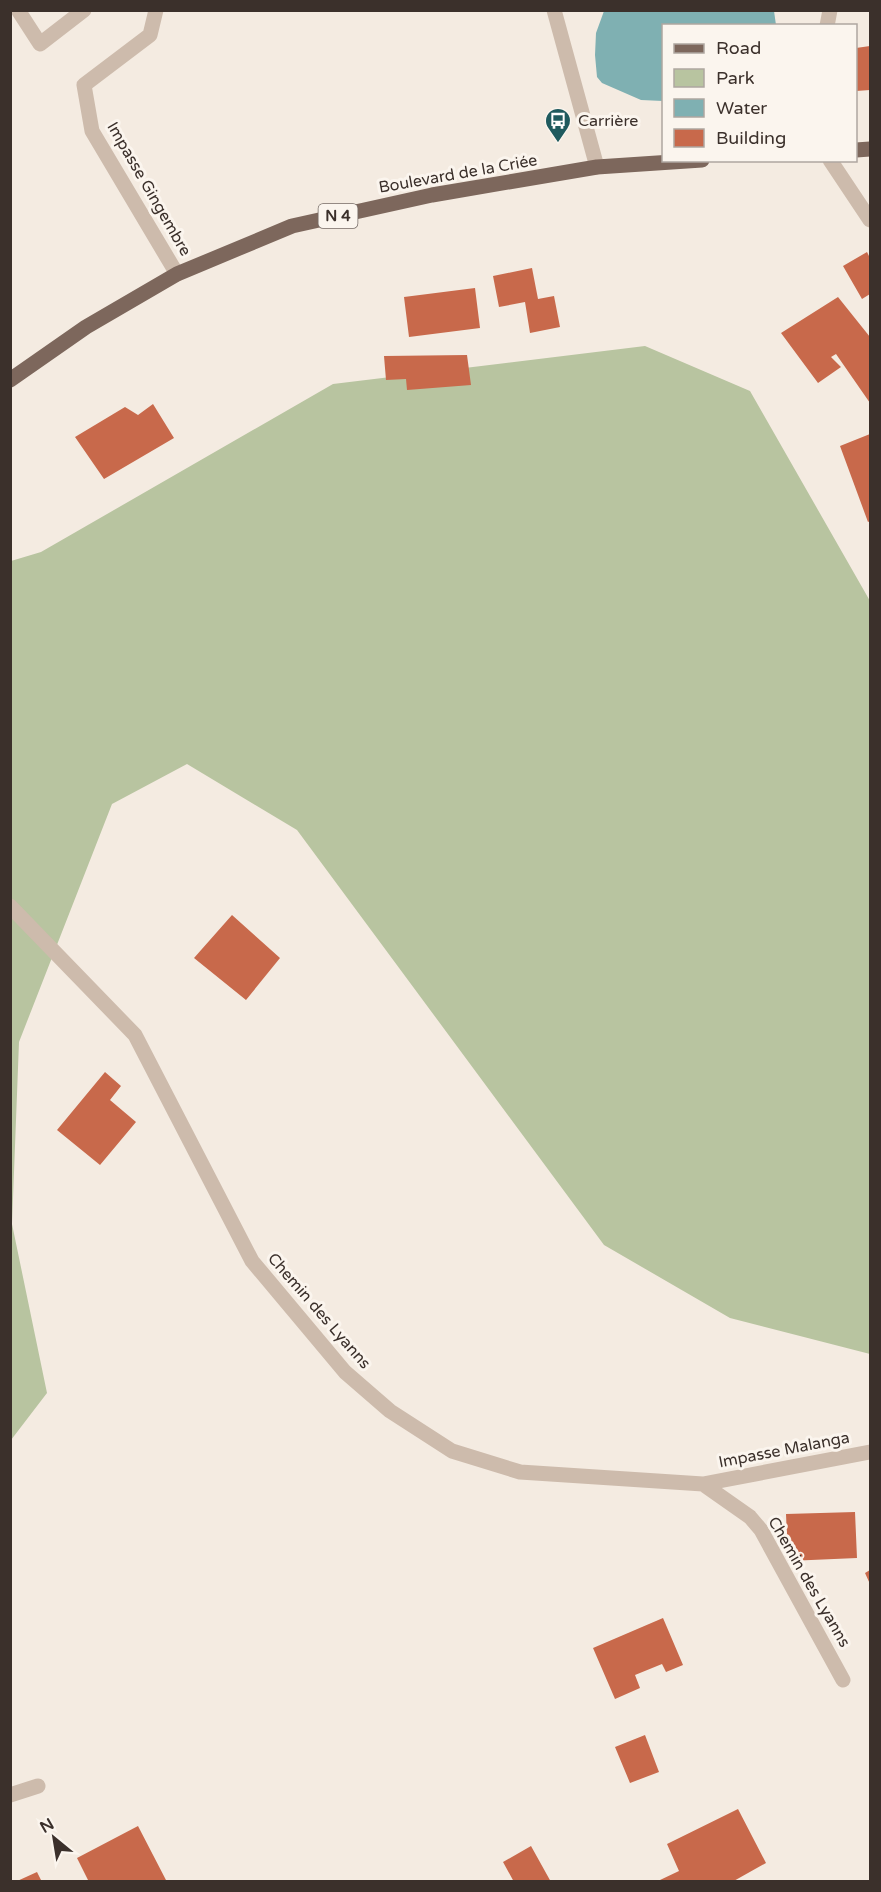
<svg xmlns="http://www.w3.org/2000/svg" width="881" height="1892" font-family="'Varela Round',sans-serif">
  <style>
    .green { fill: #b8c4a0 }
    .water { fill: #7fb0b2 }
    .building { fill: #c8694b }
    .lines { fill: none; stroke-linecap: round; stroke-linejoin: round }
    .minor { stroke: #cdbbac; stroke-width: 15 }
    .major { stroke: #7d675c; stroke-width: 15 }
    .labels { text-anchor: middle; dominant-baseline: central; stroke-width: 6; stroke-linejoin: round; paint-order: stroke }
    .shield { fill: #fbf5ee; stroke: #756b66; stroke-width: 1.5 }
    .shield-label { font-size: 15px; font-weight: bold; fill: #3b302b }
    .poi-label { font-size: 16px; fill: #3b302b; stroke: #fbf5ee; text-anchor: start }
    .street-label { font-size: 16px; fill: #3b302b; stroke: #fbf5ee }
  </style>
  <rect width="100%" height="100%" fill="#f4ebe1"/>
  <!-- green -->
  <path class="green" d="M645 346 750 391 870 601V1354L730 1318 604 1245 297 830 187 764 112 804 19 1042 12 1224 47 1393 11 1440V561L41 552 333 384Z"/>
  <!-- water -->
  <path class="water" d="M604 11H774L776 25 664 26 663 101 641 100 602 83 597 77 595 55 596 33Z"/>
  <!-- building -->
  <path class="building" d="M870 46V90L856 91V48Z
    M867 252 870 258V294L862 299 843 266Z
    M532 268 538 299 554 296 560 327 530 333 525 302 499 307 493 276Z
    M475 288 480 328 409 337 404 297Z
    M838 297 870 337V403L836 354 831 357 841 367 818 383 781 333Z
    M467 355 471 385 407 390 406 379 386 380 384 356Z
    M153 404 174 438 104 479 75 437 125 407 138 415Z
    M870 434V521L868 522 840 446Z
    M232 915 280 958 246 1000 194 958Z
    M105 1072 121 1086 110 1100 136 1122 100 1165 57 1130Z
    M855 1512 857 1558 788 1561 786 1514Z
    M870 1570V1584L865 1573Z
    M663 1618 683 1665 666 1672 662 1664 635 1675 640 1688 615 1699 593 1648Z
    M645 1735 659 1772 630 1783 615 1747Z
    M738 1809 766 1863 732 1882H661L660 1880 679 1871 667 1844Z
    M138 1826 167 1882H89L77 1858Z
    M531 1846 551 1882H514L503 1862Z
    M37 1872 42 1882H15Z"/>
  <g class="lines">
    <!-- minor -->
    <path class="minor" d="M18 10 40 44 84 10
      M156 10 150 35 84 85 92 131 177 274
      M554 10 597 167
      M827 26 830 10
      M830 160 870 220
      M10 906 135 1035 252 1261 345 1372 390 1411 452 1451 520 1472 703 1484 750 1517 761 1530 843 1680
      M703 1484 870 1452
      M10 1795 38 1786"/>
    <!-- major -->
    <path class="major" d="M856 150 870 149
      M10 380 86 327 177 274 292 226 432 195 597 167 702 160"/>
  </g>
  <!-- icons -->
  <defs>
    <symbol id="bus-pin" viewBox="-11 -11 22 30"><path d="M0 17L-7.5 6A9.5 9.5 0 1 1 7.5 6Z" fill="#1f5a5e" stroke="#fbf5ee"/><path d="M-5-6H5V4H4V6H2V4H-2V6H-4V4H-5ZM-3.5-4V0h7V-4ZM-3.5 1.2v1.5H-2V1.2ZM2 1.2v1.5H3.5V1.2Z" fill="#fff"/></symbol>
  </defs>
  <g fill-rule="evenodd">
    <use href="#bus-pin" x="543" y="106" width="30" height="40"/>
  </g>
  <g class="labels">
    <!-- shield labels -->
    <rect class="shield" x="318.5" y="204" width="39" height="24" rx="4.5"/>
    <g class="shield-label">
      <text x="338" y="216">N 4</text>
    </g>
    <!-- poi labels -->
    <g class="poi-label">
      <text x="578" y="121">Carrière</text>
    </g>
    <!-- street labels -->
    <g class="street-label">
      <text transform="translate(458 174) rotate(-10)">Boulevard de la Criée</text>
      <text transform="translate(149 189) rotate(60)">Impasse Gingembre</text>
      <text transform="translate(319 1311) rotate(49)">Chemin des Lyanns</text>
      <text transform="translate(784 1450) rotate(-11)">Impasse Malanga</text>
      <text transform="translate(809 1582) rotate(60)">Chemin des Lyanns</text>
    </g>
  </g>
  <!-- border -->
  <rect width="881" height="1892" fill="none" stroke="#3b302b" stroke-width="24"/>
  <!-- legend -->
  <rect x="662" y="24" width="195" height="138" fill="#fbf5ee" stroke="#aea6a0" stroke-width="1.5"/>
  <rect x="674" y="44" width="30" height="9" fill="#7d675c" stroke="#aea6a0" stroke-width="1.5"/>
  <text x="716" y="54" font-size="18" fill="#3b302b">Road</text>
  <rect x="674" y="69" width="30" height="18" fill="#b8c4a0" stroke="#aea6a0" stroke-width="1.5"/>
  <text x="716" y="84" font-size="18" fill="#3b302b">Park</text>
  <rect x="674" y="99" width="30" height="18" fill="#7fb0b2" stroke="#aea6a0" stroke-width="1.5"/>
  <text x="716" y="114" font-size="18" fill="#3b302b">Water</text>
  <rect x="674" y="129" width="30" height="18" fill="#c8694b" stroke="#aea6a0" stroke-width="1.5"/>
  <text x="716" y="144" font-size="18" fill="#3b302b">Building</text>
  <!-- north arrow -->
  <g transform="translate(54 1838) rotate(330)" stroke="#fbf5ee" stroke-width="4.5" paint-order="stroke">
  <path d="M0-4.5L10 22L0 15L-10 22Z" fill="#3b302b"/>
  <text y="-9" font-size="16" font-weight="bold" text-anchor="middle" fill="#3b302b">N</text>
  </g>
</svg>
